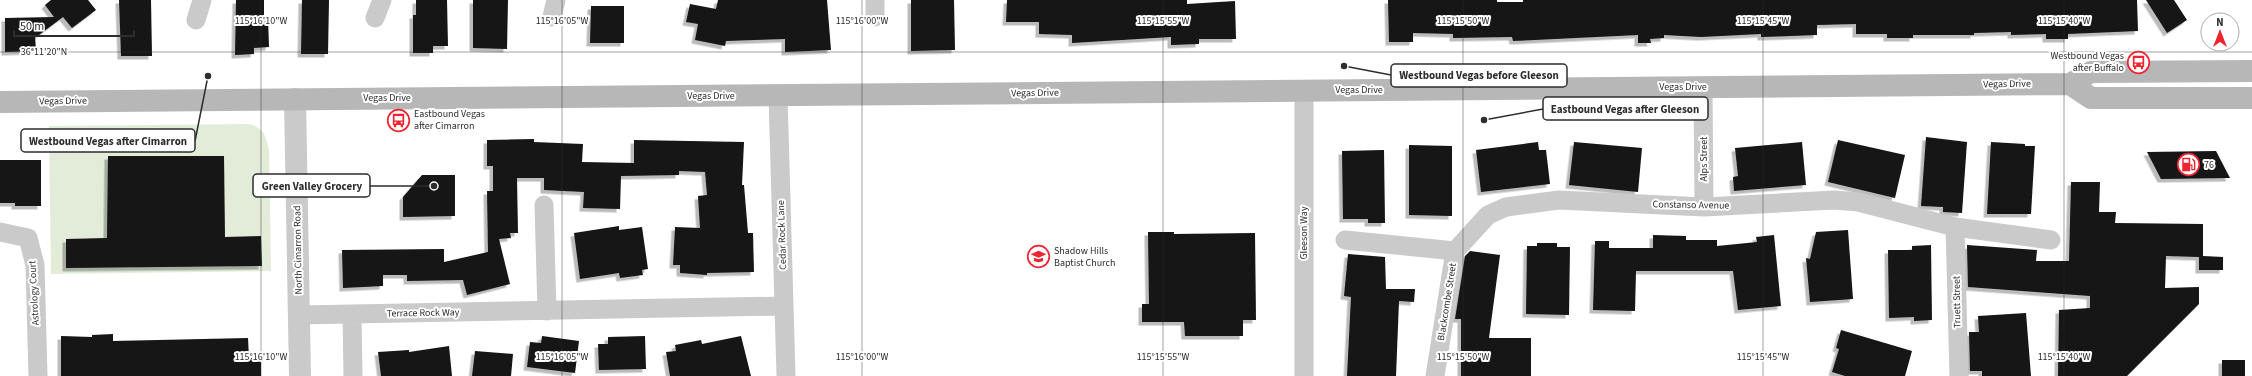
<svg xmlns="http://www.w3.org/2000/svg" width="2252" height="376" font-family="'Source Sans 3',sans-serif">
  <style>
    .green { fill: #e3ebd9 }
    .building { fill: #141414; filter: url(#shadow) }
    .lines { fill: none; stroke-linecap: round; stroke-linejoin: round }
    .minor { stroke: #cacaca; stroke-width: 19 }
    .tertiary { stroke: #cacaca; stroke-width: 22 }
    .secondary { stroke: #b7b7b7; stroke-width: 22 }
    .ticks { fill: none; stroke: #2d2d2d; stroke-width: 1; stroke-opacity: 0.45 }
    .labels { text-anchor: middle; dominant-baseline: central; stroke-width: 4; stroke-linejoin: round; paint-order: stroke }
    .poi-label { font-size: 10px; fill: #2d2d2d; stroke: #fff; text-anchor: start }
    .street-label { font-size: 10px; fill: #2d2d2d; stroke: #fff }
    .ticks-label { font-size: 10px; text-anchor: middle; fill: #2d2d2d; stroke: #fff; stroke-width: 4; stroke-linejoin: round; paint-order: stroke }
    .leader { fill: none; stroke: #2d2d2d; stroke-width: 1.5 }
    .callout-dot { fill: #2d2d2d; stroke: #fff; stroke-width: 1.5 }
    .callout { fill: #fff; stroke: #2d2d2d; stroke-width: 1.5 }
    .callout-label { font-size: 11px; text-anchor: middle; font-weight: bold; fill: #2d2d2d }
  </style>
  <defs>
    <filter id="shadow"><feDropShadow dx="-3.5" dy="3.5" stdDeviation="0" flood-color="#0004"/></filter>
  </defs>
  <rect width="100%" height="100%" fill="#fff"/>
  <!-- green -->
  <path class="green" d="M250 124C264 129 266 136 269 150L271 271 51 274 49 126Z"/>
  <!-- building -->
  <path class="building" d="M51 0H88L96 10 72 28 63 17 39 35H35L36 51 5 52V18L54 17 45 5Z
    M119 0H151L152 56H121Z
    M236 0H264V17H268L269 47 254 48V54L235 55Z
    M302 0H329L328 54H301Z
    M416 0H447L448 46H433V53H413V15H416Z
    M473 0H508L507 49 473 48Z
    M718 0H827L831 50 785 52V39L726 41 725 46 695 40 698 24 686 22 690 4 716 9Z
    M911 0H954L955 50 911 51Z
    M1007 0H1187V4L1235 1 1236 39H1199V44L1171 45V37L1072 43V35L1039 34V22H1006Z
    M1388 0H1497V2H1523V0H2137L2138 31 2068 34V39H2046V34L2011 35V32L1974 33V35H1913V38H1887V34H1856V24L1817 25V35L1761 37V34L1701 37 1664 35V38L1650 39 1651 43H1638V35L1513 41 1512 37 1453 38V34L1413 33V42H1389Z
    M2146 0H2174L2187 20 2167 33Z
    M591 6H624V43H590Z
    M1926 137 1967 142 1962 213 1943 212V207L1921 206Z
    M534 139V142L583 144 582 162 634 163V140L744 142 742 185H744L748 233H753L754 272 707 273V275L680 273V265H673L675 227 700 228 698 196 707 195 705 172 679 171V175L621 176 620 209 583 208 584 192 544 190V178H517L518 233H510L511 238 499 239 510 284 467 295 463 280 407 281V275H383V286L343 288 342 250 444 249V262L488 252 487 191H493V166H487V140Z
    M1838 140 1905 155 1895 198 1828 182Z
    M1538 142 1539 150H1546L1550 184 1481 192 1476 150Z
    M1574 142 1642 148 1638 192 1569 185Z
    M1802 142 1806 185 1734 191 1733 177 1738 176 1735 148Z
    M1991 142 2025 144V146H2035L2031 214H1987Z
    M1409 145 1452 146V216L1409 215Z
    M1384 150 1385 223H1368V219H1343L1342 151Z
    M2216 151 2230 178 2161 179 2147 152Z
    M108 156H224L225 237 261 236 262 266 66 268V239L107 238Z
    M0 160H41V206H15V203H0Z
    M422 175H455V216L403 217V197Z
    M2071 182H2100L2099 212H2116L2115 223 2203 224V256L2223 257V270H2199V257L2166 256 2165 288 2199 287V304L2127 376H2058L2059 310 2090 308V296L1968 287 1967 245 2037 250 2036 261H2069Z
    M619 226V230L642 227 648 269 642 270 643 275 620 278 619 273 580 279 574 233Z
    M1848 230 1853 299 1810 302 1806 258 1810 259 1816 232Z
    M1148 232H1174V234L1255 233 1256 320H1243V336H1185L1184 322H1142V304H1149Z
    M1653 235 1686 236V240H1717V246L1757 242 1756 237 1774 235 1781 306 1738 310 1733 271H1636L1635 311 1593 310 1595 241H1609V248H1653Z
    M1537 243H1557V247H1570L1569 315 1526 314 1527 246H1537Z
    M1931 245 1932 320 1914 321V317L1889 318 1888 250H1912V246Z
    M1470 251 1500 255 1489 338H1531V376H1461V319H1455L1465 256Z
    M1348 254 1385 257 1386 289H1415L1414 302 1399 301 1396 376H1347L1351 297 1344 296Z
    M2026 313 2031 376H1982V371H1970L1969 332H1979L1978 316Z
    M1841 330 1912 351 1905 376H1845L1832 372 1839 349 1836 348Z
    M113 334V341L248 338 249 358H261V376H61V336L92 337V335Z
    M542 336 579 341 575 373 527 367 530 342 541 343Z
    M645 336 646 369 599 370 598 344H608V337Z
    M741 336 751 376H670L666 352 676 351 675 345 701 340 702 344Z
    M449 346 452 376H381L378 352 409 350V352Z
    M475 351 513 354 511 376H472Z
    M2222 360H2245V376H2222Z"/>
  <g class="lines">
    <!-- minor -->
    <path class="minor" d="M875 0V17
      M552 17 556 0
      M375 18 382 0
      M196 20 202 0
      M1703 87 1704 207
      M778 95 786 376
      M544 205 547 311
      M1955 227 1959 376
      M0 232 28 238 35 265 38 376
      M1345 240 1455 251 1488 215 1506 207 1559 200 1704 207 1834 200 1858 202 1955 227 2051 240
      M299 315 784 306
      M352 315 353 376
      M1304 376V90
      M1435 376 1455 251"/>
    <!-- tertiary -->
    <path class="tertiary" d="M295 99 300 376"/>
    <!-- secondary -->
    <path class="secondary" d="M2070 84 2091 98H2252
      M0 102 2070 84 2091 72 2252 71"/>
  </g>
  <!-- ticks -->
  <path class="ticks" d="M261 0V376M562 0V376M862 0V376M1163 0V376M1463 0V376M1763 0V376M2064 0V376M0 52H2252"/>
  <!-- icons -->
  <defs>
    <symbol id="bus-ring" viewBox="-11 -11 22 22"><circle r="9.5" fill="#fff" stroke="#ee2531" stroke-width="1.5"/><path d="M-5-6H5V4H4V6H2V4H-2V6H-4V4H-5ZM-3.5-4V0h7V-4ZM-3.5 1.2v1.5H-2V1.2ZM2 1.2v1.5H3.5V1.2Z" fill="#ee2531"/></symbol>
    <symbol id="fuel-ring" viewBox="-11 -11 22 22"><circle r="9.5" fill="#fff" stroke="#ee2531" stroke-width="1.5"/><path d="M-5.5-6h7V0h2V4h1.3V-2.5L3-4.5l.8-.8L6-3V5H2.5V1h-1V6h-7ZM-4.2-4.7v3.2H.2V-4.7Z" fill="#ee2531"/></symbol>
    <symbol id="school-ring" viewBox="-11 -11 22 22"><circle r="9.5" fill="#fff" stroke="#ee2531" stroke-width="1.5"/><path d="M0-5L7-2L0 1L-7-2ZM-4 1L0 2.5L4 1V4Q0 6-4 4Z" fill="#ee2531"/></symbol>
  </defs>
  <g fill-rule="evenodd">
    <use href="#bus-ring" x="2126" y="50" width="25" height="25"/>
    <use href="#bus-ring" x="386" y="108" width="25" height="25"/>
    <use href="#fuel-ring" x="2176" y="152" width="25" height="25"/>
    <use href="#school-ring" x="1026" y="244" width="25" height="25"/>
  </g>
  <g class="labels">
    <!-- poi labels -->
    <g class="poi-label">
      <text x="2124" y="56" text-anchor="end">Westbound Vegas<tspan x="2124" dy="12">after Buffalo</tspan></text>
      <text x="414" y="114">Eastbound Vegas<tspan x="414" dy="12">after Cimarron</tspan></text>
      <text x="2204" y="165">76</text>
      <text x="1054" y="251">Shadow Hills<tspan x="1054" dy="12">Baptist Church</tspan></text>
    </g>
    <!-- street labels -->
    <g class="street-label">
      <text transform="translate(2007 84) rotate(-1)">Vegas Drive</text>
      <text x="1683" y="87">Vegas Drive</text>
      <text x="1359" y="90">Vegas Drive</text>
      <text transform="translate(1035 93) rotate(-1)">Vegas Drive</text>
      <text x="711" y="96">Vegas Drive</text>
      <text x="387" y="98">Vegas Drive</text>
      <text transform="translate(63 101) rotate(-1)">Vegas Drive</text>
      <text transform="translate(1704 159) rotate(-90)">Alps Street</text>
      <text transform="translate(1691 205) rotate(1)">Constanso Avenue</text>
      <text transform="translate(1304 233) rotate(-90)">Gleeson Way</text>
      <text transform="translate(782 235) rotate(-92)">Cedar Rock Lane</text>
      <text transform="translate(298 250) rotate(-91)">North Cimarron Road</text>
      <text transform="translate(34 293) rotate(-93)">Astrology Court</text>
      <text transform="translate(1447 302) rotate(-81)">Blackcombe Street</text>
      <text transform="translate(1957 302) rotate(-91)">Truett Street</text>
      <text transform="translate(423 313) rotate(-1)">Terrace Rock Way</text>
    </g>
  </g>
  <g class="ticks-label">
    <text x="261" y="24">115°16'10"W</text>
    <text x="562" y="24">115°16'05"W</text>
    <text x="862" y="24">115°16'00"W</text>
    <text x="1163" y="24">115°15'55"W</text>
    <text x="1463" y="24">115°15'50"W</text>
    <text x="1763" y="24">115°15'45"W</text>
    <text x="2064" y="24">115°15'40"W</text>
    <text x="44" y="55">36°11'20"N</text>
    <text x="261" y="360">115°16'10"W</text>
    <text x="562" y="360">115°16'05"W</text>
    <text x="862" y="360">115°16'00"W</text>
    <text x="1163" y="360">115°15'55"W</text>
    <text x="1463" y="360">115°15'50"W</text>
    <text x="1763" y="360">115°15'45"W</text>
    <text x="2064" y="360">115°15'40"W</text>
  </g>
  <!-- callouts -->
  <path class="leader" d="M1344 66L1391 75M1484 120L1543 109M208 76L195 141M434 186L370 186"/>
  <g class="callout-dot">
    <circle cx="1344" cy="66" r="4"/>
    <circle cx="1484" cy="120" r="4"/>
    <circle cx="208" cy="76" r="4"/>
    <circle cx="434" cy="186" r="4"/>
  </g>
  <g class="callout">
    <rect x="1391" y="64" width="176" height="23" rx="4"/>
    <rect x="1543" y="97" width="165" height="23" rx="4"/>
    <rect x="21" y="129" width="174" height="23" rx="4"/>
    <rect x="253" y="174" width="117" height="23" rx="4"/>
  </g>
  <g class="callout-label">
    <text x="1479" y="79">Westbound Vegas before Gleeson</text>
    <text x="1625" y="113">Eastbound Vegas after Gleeson</text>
    <text x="108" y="145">Westbound Vegas after Cimarron</text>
    <text x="312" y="190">Green Valley Grocery</text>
  </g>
  <!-- north arrow -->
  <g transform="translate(2220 32)"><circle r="19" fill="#ffffff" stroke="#ababab"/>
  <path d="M0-3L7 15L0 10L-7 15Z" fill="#ee2531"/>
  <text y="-6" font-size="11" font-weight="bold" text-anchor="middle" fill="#2d2d2d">N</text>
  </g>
  <!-- scale -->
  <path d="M14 30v6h120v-6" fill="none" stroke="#2d2d2d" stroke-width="2"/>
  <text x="20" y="30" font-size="12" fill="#2d2d2d" stroke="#ffffff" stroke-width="3" paint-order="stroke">50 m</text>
</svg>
